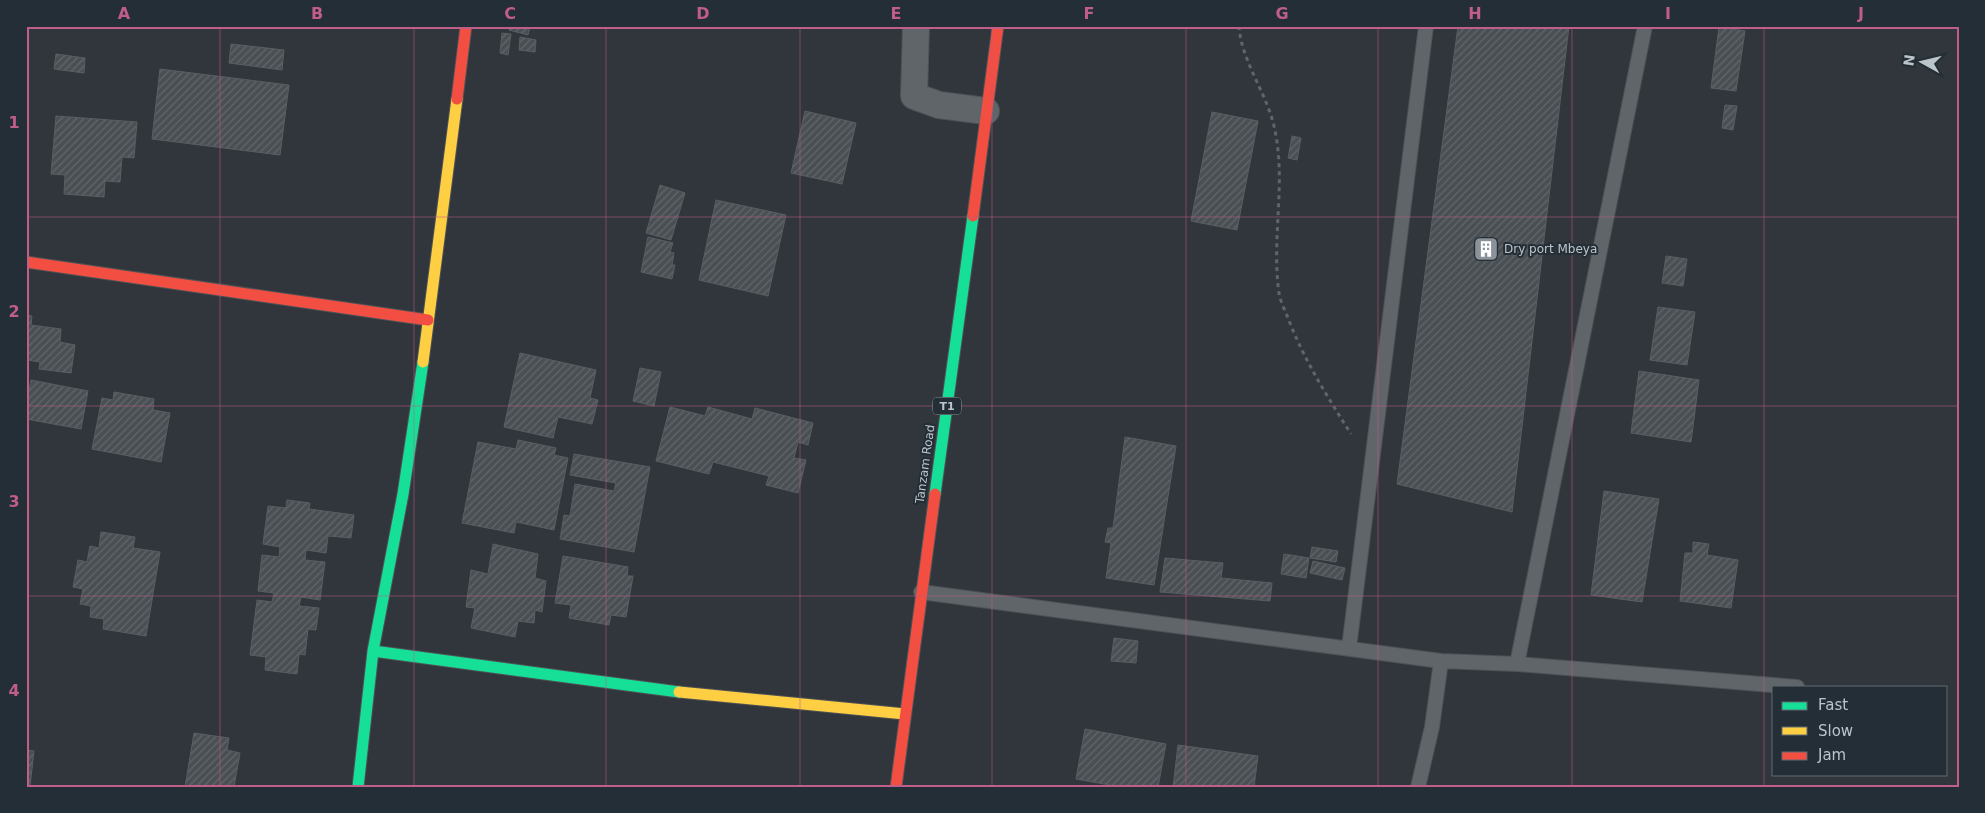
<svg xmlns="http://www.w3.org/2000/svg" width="1985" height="813" font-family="'DejaVu Sans',sans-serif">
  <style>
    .building { fill: url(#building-hatch); stroke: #595e63 }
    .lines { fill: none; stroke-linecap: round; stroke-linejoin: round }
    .lane-casing { stroke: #4e5256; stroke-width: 16 }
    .street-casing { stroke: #4e5256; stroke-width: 28 }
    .fast-casing { stroke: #4e5256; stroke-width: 13 }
    .slow-casing { stroke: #4e5256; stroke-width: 13 }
    .jam-casing { stroke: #4e5256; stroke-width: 13 }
    .path { stroke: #606568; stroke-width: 3; stroke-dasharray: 4 4; stroke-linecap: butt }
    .lane { stroke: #60656a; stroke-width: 14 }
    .street { stroke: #60656a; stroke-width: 26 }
    .fast { stroke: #16e098; stroke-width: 11 }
    .slow { stroke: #ffcf43; stroke-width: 11 }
    .jam { stroke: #f24e42; stroke-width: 11 }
    .grid { fill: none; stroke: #c05d88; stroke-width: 1; stroke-opacity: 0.55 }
    .labels { text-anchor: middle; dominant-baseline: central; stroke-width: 4; stroke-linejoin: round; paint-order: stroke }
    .shield { fill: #232e36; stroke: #8e979e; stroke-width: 1 }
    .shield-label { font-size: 11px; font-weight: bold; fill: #bcc4cb }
    .poi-label { font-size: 12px; fill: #bcc4cb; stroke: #232e36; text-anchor: start }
    .street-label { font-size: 12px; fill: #bcc4cb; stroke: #232e36 }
    .neatline { fill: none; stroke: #c05d88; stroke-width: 2 }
    .grid-label { font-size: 16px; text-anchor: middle; font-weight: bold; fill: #c05d88 }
  </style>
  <defs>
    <pattern id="building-hatch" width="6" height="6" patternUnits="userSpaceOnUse" patternTransform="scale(1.25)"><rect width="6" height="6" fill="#494f53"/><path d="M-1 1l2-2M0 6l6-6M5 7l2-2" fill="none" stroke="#61676a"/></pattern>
  </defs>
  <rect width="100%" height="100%" fill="#30363b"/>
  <!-- building -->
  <path class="building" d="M510 26H530L528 35 509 30Z
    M1458 26H1569L1512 512 1397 484Z
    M1719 27 1745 31 1736 91 1711 88Z
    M502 33 511 34 508 55 500 53Z
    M520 37 536 40 535 52 519 50Z
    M231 44 284 50 282 70 229 63Z
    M56 54 85 58 84 73 54 69Z
    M160 69 289 85 280 155 152 139Z
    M1725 105 1737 106 1733 130 1722 128Z
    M805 111 856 123 842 184 791 173Z
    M1212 112 1258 121 1237 230 1191 221Z
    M56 116 137 122 134 158 122 157 120 182 105 181 104 197 64 194 65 175 51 174Z
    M1292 136 1301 138 1297 160 1288 158Z
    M660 185 685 193 671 240 646 233Z
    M716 200 786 215 768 296 699 280Z
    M648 237 673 243 670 252 674 253 672 265H675L672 279 641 272Z
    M1666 256 1687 259 1683 286 1662 283Z
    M1658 307 1695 312 1687 365 1650 360Z
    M26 315 32 316 31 325 61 329 60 342 75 345 71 373 39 369 40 362 27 360 26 369Z
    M520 353 596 370 590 398 598 400 592 424 558 417 553 438 504 427Z
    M640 368 661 372 654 406 633 401Z
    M1639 371 1699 380 1691 442 1631 433Z
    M31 380 88 391 81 429 26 419V404Z
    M114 392 154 399 153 410 170 413 161 462 92 449 102 398 113 400Z
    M670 407 705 416 708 407 752 419 755 408 813 423 808 445 798 442 794 458 806 460 798 493 766 485 769 476 713 462 709 474 656 461Z
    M1125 437 1176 446 1154 585 1106 578 1111 543 1105 542 1108 528H1113Z
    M518 440 556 448 554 455 568 458 554 530 516 522 514 533 462 523 478 442 516 449Z
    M574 454 650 467 634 552 560 539 564 515 570 516 575 484 614 491 616 483 570 475Z
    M1604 491 1659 499 1642 602 1591 595Z
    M287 500 310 503 309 509 354 515 351 538 328 536 326 553 306 550 305 560 325 562 320 600 301 597 299 606 319 608 316 630 308 629 305 655 299 654 297 674 265 670 266 657 250 655 257 600 272 602 274 593 258 591 262 555 279 557 280 547 263 544 268 506 286 508Z
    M101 532 135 537 133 548 160 552 146 636 103 629 104 619 90 617 91 606 80 604 83 589 73 587 78 560 87 562 90 546 99 548Z
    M1693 542 1709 544 1707 555 1738 560 1731 608 1680 601 1685 553H1693Z
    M493 544 538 554 535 578 546 581 542 612 535 610 534 623 518 621 515 637 471 628 475 608 466 607 471 570 488 574Z
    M1312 547 1338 551 1336 562 1310 558Z
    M1284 554 1309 558 1306 578 1281 574Z
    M563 556 628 567 627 576H633L626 617 611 615 609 625 569 618 571 605 555 603Z
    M1165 558 1223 563 1221 578 1272 583 1270 601 1160 592Z
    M1313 561 1345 568 1342 580 1310 573Z
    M1114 638 1138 641 1136 663 1111 661Z
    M1085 729 1166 744 1158 787H1121L1076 779Z
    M194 733 229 738 227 750 240 753 234 787H185Z
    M1178 745 1258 756 1254 787H1173Z
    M26 750 34 751 30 787H26Z"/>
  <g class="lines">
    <defs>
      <path id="lane" d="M921 592 1441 661 1517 664 1797 687
        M1349 648 1426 26
        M1517 664 1645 26
        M1418 787 1432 727 1441 661"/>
      <path id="street" d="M916 26 914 96 939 105 986 111"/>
      <path id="fast" d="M935 494 973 216
        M373 651 679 692
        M358 787 373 651 403 494 423 362"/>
      <path id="slow" d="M423 362 457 99
        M679 692 905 714"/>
      <path id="jam" d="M457 99 466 26
        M973 216 998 26
        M26 262 428 320
        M896 787 935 494"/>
    </defs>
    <!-- lane casing -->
    <use href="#lane" class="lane-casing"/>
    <!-- street casing -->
    <use href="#street" class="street-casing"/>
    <!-- fast casing -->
    <use href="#fast" class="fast-casing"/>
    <!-- slow casing -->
    <use href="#slow" class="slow-casing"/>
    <!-- jam casing -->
    <use href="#jam" class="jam-casing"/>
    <!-- path -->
    <path class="path" d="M1239 26C1241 60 1266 92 1274 126 1287 181 1271 237 1279 293 1280 301 1285 310 1288 318 1304 360 1327 396 1351 434"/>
    <!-- lane -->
    <use href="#lane" class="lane"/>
    <!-- street -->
    <use href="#street" class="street"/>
    <!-- fast -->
    <use href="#fast" class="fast"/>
    <!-- slow -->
    <use href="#slow" class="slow"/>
    <!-- jam -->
    <use href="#jam" class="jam"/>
  </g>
  <!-- grid -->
  <path class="grid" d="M220 26V787M414 26V787M606 26V787M800 26V787M992 26V787M1186 26V787M1378 26V787M1572 26V787M1764 26V787M26 217H1959M26 406H1959M26 596H1959"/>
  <!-- icons -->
  <defs>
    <symbol id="building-square" viewBox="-11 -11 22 22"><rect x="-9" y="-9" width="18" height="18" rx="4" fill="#8b9299" stroke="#232e36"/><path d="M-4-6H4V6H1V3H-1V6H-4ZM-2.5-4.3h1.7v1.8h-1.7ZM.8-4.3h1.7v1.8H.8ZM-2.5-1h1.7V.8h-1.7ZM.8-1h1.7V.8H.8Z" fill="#fff"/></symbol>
  </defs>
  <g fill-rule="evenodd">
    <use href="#building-square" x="1472" y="235" width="28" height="28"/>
  </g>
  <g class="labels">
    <!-- shield labels -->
    <rect class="shield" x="933" y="397.5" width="28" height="17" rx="4"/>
    <g class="shield-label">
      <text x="947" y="406">T1</text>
    </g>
    <!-- poi labels -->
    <g class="poi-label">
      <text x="1504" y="249">Dry port Mbeya</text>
    </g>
    <!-- street labels -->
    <g class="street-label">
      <text transform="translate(925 464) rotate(-82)">Tanzam Road</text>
    </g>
  </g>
  <!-- border -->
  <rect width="1985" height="813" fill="none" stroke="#232e36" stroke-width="55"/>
  <!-- legend -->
  <rect x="1772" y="686" width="175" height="90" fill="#232e36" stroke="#606a72"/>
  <rect x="1782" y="702" width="25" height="8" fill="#16e098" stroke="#606a72"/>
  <text x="1818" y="710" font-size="15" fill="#bcc4cb">Fast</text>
  <rect x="1782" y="727" width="25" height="8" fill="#ffcf43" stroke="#606a72"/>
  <text x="1818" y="736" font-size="15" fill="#bcc4cb">Slow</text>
  <rect x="1782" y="752" width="25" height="8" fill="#f24e42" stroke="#606a72"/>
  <text x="1818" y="760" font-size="15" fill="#bcc4cb">Jam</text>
  <!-- north arrow -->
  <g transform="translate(1922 62) rotate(278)" stroke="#232e36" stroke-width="4" paint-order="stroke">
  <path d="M0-4L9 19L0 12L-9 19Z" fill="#bcc4cb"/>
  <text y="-8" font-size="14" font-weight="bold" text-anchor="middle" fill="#bcc4cb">N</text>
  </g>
  <rect x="28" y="28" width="1930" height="758" class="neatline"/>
  <g class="grid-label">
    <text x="124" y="19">A</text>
    <text x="317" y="19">B</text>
    <text x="510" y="19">C</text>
    <text x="703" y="19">D</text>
    <text x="896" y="19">E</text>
    <text x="1089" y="19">F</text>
    <text x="1282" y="19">G</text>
    <text x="1475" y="19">H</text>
    <text x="1668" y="19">I</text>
    <text x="1861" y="19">J</text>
    <text x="14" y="128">1</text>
    <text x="14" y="317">2</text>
    <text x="14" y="507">3</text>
    <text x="14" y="696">4</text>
  </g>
</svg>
